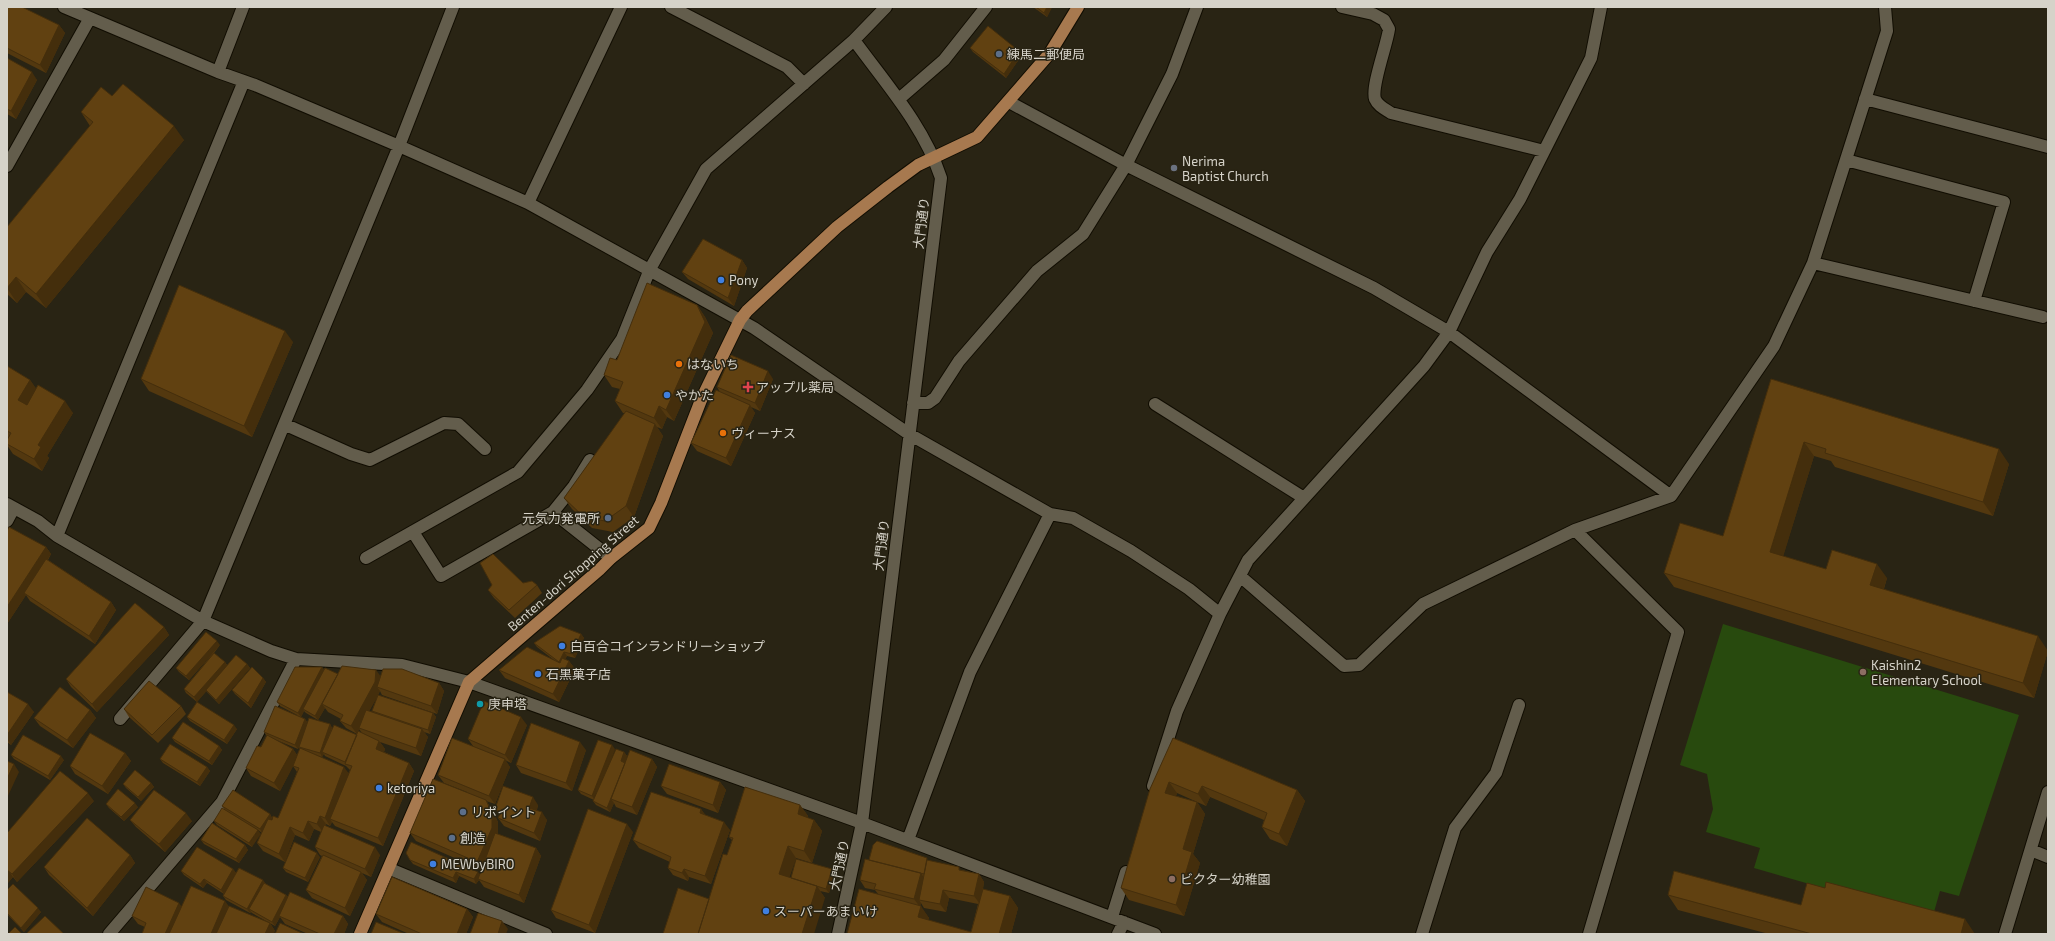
<svg xmlns="http://www.w3.org/2000/svg" width="2055" height="941" font-family="'Exo 2','Noto Sans JP',sans-serif">
  <style>
    .green { fill: #284a0e }
    .lines { fill: none; stroke-linecap: round; stroke-linejoin: round }
    .minor-casing { stroke: #110d02; stroke-width: 14 }
    .major-casing { stroke: #110d02; stroke-width: 14 }
    .minor { stroke: #635d4c; stroke-width: 12 }
    .major { stroke: #a7794f; stroke-width: 12 }
    .wall { fill: #53380f; fill-rule: evenodd }
    .shaded-wall { fill: #442e0c }
    .building { fill: #614111; stroke: #442e0c }
    .service-dot { fill: #5c6f8a; stroke: #292414; stroke-width: 1.5 }
    .worship-dot { fill: #6b7280; stroke: #292414; stroke-width: 1.5 }
    .shop-dot { fill: #3f7fe0; stroke: #292414; stroke-width: 1.5 }
    .food-dot { fill: #e8710a; stroke: #292414; stroke-width: 1.5 }
    .health-dot { fill: #e0444e; stroke: #292414; stroke-width: 1.5 }
    .education-dot { fill: #8d6e63; stroke: #292414; stroke-width: 1.5 }
    .culture-dot { fill: #0f9aa8; stroke: #292414; stroke-width: 1.5 }
    .labels { text-anchor: middle; dominant-baseline: central; stroke-width: 3; stroke-linejoin: round; paint-order: stroke }
    .poi-label { font-size: 13px; fill: #d6d3c9; stroke: #292414; text-anchor: start }
    .street-label { font-size: 13px; fill: #d6d3c9; stroke: #292414 }
  </style>
  <rect width="100%" height="100%" fill="#292414"/>
  <!-- green -->
  <path class="green" d="M1723 624 2019 715 1959 896 1940 891 1932 919 1754 868 1760 848 1706 832 1713 809 1707 774 1680 765Z"/>
  <g class="lines">
    <defs>
      <path id="minor" d="M64 7 218 72 255 85 399 146 528 203 754 328 909 434 1050 514 970 672 908 840
        M671 7 787 67 804 84
        M1342 7 1373 14 1384 20 1389 29C1387 45 1371 86 1375 99 1378 106 1385 109 1391 113L1544 151
        M218 72 243 7
        M899 99 944 60 986 7
        M1865 99 2048 147
        M1009 102 1126 165 1374 288 1449 332 1671 496
        M1846 160 2004 202 1974 301
        M7 166 90 18
        M528 203 621 7
        M1813 263 2043 317
        M913 403H928L935 398 959 361 1037 271 1083 234 1126 165 1172 74 1197 7
        M1155 404 1304 498
        M286 425 351 454 370 460 444 423 458 424 485 449
        M7 504 38 521 57 536 203 621 271 651 296 659 402 665 469 682 862 823 1155 934
        M553 512 611 558
        M1050 514 1073 518 1131 551 1189 589 1220 614
        M7 521 14 508
        M1575 530 1678 632 1589 934
        M413 532 441 576 553 512 574 486 590 460
        M57 536 244 81
        M366 558 518 472 587 390 622 339 650 269 706 169 854 40
        M1240 576 1344 666 1359 665 1423 604 1575 530 1671 496 1774 346 1813 263 1887 31 1885 7
        M120 719 203 621 399 146 453 7
        M1153 786 1177 711 1220 614 1248 560 1424 366 1449 332 1487 252 1520 199 1591 58 1601 7
        M2031 850 2048 857
        M390 869 546 934
        M1112 917 1126 872
        M109 934 222 802 296 659
        M838 934 862 823 941 178C924 126 886 84 854 40L886 7
        M1118 934 1124 922
        M1422 934 1455 828 1496 773 1519 705
        M2005 934 2048 792"/>
      <path id="major" d="M360 934 469 682 599 570 611 558 649 528 661 503 701 400 740 320 747 311 837 227 888 187 918 165 977 137 1050 53 1078 7"/>
    </defs>
    <!-- minor casing -->
    <use href="#minor" class="minor-casing"/>
    <!-- major casing -->
    <use href="#major" class="major-casing"/>
    <!-- minor -->
    <use href="#minor" class="minor"/>
    <!-- major -->
    <use href="#major" class="major"/>
  </g>
  <!-- wall -->
  <path class="wall" d="M7 7 59 25 65 33 46 73 7 53Z
    M1033 7H1052L1047 17Z
    M970 48 1022 55 1006 78 973 52Z
    M7 58 37 80 16 119 7 114Z
    M112 96 184 140 46 308 26 292 17 303 7 294V227L90 126 81 112Z
    M742 260 747 268 734 306 688 279 682 272Z
    M697 305 705 317 713 333 674 421 667 417 662 429 657 427 663 436 634 517 613 532 592 528 572 509 564 498 625 413H623L615 401 620 389 612 387 604 375 617 360Z
    M293 342 252 437 149 391 141 379Z
    M7 366 30 380 36 389 73 413 47 456 49 458 42 471 13 454 7 445Z
    M773 379 760 411 751 407 755 413 731 466 697 451 691 443 720 392 717 387Z
    M1771 379 2009 464 1993 516 1835 467 1831 461 1814 456 1783 556 1826 569 1887 578 1884 589 2048 651 2034 698 1674 587 1664 573 1723 536Z
    M7 531 46 547 51 554 48 560 111 602 116 610 95 644 30 601 26 595 7 624Z
    M537 585 542 593 515 618 494 598 488 590Z
    M164 627 169 635 97 712 71 687 66 679Z
    M581 634 584 638 575 658 567 656 565 659 569 661 575 669 559 702 505 678 499 670 554 660 537 647 534 643Z
    M220 645 214 653 225 662 227 665 247 664 250 668 219 704 206 691 197 702 186 693 184 689 212 654 189 680 179 672 176 668Z
    M322 667 324 670 338 674 381 676 439 683 444 691 437 714 382 695 380 691 378 695 433 713 436 717 430 734 424 732 428 737 421 756 380 742 385 749 384 752 409 763 414 771 383 846 335 826 332 822 330 826 326 824 325 826 380 855 371 877 362 873 367 880 350 916 312 898 306 890 322 856 320 855 315 847 321 832 314 829 309 841 295 835 285 862 263 851 257 843 262 833 258 830 252 847 217 825 214 821 225 810 222 806 270 814 272 818 271 820H272L278 818 297 772 293 766 280 791 251 776 246 768 261 747 267 736 264 732 297 715 280 706 277 702ZM377 697 372 711 373 712 369 711ZM325 708 328 712 341 719 340 721 346 728 357 734 359 729 362 733 357 735 332 728 330 724 307 722 305 719 301 717 304 711 306 713 318 720ZM305 731 299 747 300 749 297 755 293 749 269 737 298 749ZM324 754 325 756 346 766 350 770 349 773 318 756 322 757Z
    M263 678 266 682 251 708 235 694 232 690Z
    M7 692 34 712 11 745 7 742Z
    M181 706 186 714 158 743 129 717 124 709Z
    M90 710 96 718 73 748 40 726 34 718Z
    M187 717 237 729 227 744 190 721Z
    M527 725 511 763 505 760 510 767 495 804 486 801 491 808 498 822V834L536 848 541 856 524 903 484 887 479 880 476 884 459 876 456 883 413 864 410 860 480 874 482 870 416 841 410 833 467 792 444 783 438 775 473 746 468 739Z
    M172 738 219 746 222 750 212 765 175 742Z
    M1173 738 1297 790 1305 801 1287 846 1270 839 1262 827 1264 820 1210 797 1206 806 1177 793 1176 796 1197 802 1205 814 1193 854 1200 863 1184 916 1129 900 1121 888Z
    M615 749 607 770 624 752 627 756 625 763 652 759 657 767 637 815 616 807 614 803 610 812 596 805 593 801 594 800 581 794 578 790Z
    M586 750 572 791 521 773 516 765Z
    M125 753 131 761 108 794 75 774 70 766Z
    M11 755 64 760 50 780 14 759Z
    M160 759 207 767 210 771 200 786 163 763Z
    M720 782 726 790 718 813 667 794 661 786Z
    M151 783 154 787 141 801 126 788 123 784Z
    M94 801 17 882 13 877 7 884V833Z
    M106 804 138 807 124 821 109 808Z
    M538 805 537 810 547 820 540 841 504 826 498 818 500 815 495 809Z
    M800 805 808 816V818L814 820 822 831 812 863 796 858 789 877 791 878 832 869 835 873 829 893 820 891 825 898 709 899 727 855 732 840 729 837Z
    M701 809 705 815 730 830 711 884 689 877 688 881 673 875 668 868 670 862 639 848 633 840Z
    M130 820 192 821 165 852 136 827Z
    M633 832 595 933 556 918 551 910Z
    M201 840 245 845 248 850 239 863 204 844Z
    M130 855 135 863 93 916 49 875 44 867Z
    M320 857 308 882 286 872 283 868Z
    M869 860 929 861 961 870 979 874 984 882 983 889 1010 896 1018 908 1011 934H847L878 894 875 890 865 888 860 880ZM949 898 978 904 971 932 928 920 929 918 920 906 921 903 924 908 946 912Z
    M233 869 236 873 266 884 286 895 288 897 343 916 348 924 344 934H308L285 924 280 917 275 926 252 913 251 912 250 913 226 900 223 896 235 875 224 894 207 883 203 888 184 875 181 871Z
    M7 890 41 912 24 932 7 914Z
    M1668 895 1801 905 1975 934H1769L1678 910Z
    M229 906 270 923 275 931 145 927 138 924 132 916 181 907Z
    M467 909 473 917 466 934H409L382 922 376 914Z"/>
  <!-- shaded-wall -->
  <path class="shaded-wall" d="M1047 7H1052L1047 17 1044 13Z
    M59 25 65 33 46 73 40 65Z
    M1019 51 1022 55 1006 78 1004 74Z
    M32 72 37 80 16 119 11 111Z
    M174 126 184 140 46 308 36 294Z
    M742 260 747 268 734 306 728 298Z
    M16 277 26 292 17 303 7 288Z
    M697 305 705 317 713 333 674 421 666 410Z
    M285 331 293 342 252 437 244 426Z
    M768 371 773 379 760 411 755 403Z
    M30 380 38 391 26 411 18 400Z
    M65 401 73 413 47 456 49 458 42 471 34 459 38 445Z
    M750 405 755 413 731 466 726 458Z
    M659 406 667 417 662 429 654 418Z
    M655 424 663 436 634 517 626 506Z
    M1804 442 1814 456 1780 567 1770 552Z
    M1999 449 2009 464 1993 516 1983 502Z
    M46 547 51 554 26 594 24 593 26 595 7 624V607Z
    M1877 564 1887 578 1880 600 1870 585Z
    M111 602 116 610 95 644 89 636Z
    M164 627 169 635 97 712 92 704Z
    M581 634 584 638 575 658 572 654Z
    M2038 636 2048 651 2034 698 2023 683Z
    M217 641 220 645 189 680 186 676Z
    M564 652 567 656 562 666 559 662Z
    M569 661 575 669 559 702 553 694Z
    M225 662 228 667 197 702 194 697Z
    M247 664 250 668 219 704 216 700Z
    M322 667 325 671 303 709 304 711 301 717 298 713Z
    M376 670 382 678 378 687 375 682Z
    M338 675 322 704 325 708 318 720 315 716Z
    M263 678 266 682 251 708 248 703Z
    M375 682 378 687H377L380 691 360 729 359 728V729L357 734 351 726Z
    M439 683 444 691 437 714 431 706Z
    M28 704 34 712 11 745 7 739V735Z
    M90 710 96 718 73 748 67 740Z
    M433 713 436 717 430 734 428 730Z
    M521 717 527 725 511 763 505 755Z
    M305 719 308 723 298 749 295 745Z
    M330 724 332 728 322 752 324 754 322 757 320 753Z
    M234 725 237 729 227 744 224 740Z
    M422 729 428 737 421 756 416 748Z
    M379 741 385 749 382 757 376 749Z
    M580 742 586 750 572 791 566 783Z
    M612 745 615 749 595 800 592 796Z
    M219 746 222 750 212 765 209 761Z
    M293 749 298 757 280 791 274 783Z
    M624 752 627 756 624 765 621 761Z
    M125 753 131 761 108 794 102 786Z
    M61 756 64 760 50 780 48 776Z
    M505 759 510 767 495 804 489 796Z
    M652 759 657 767 637 815 632 807Z
    M409 763 414 771 383 846 378 838Z
    M14 764 19 772 7 798V779Z
    M207 767 210 771 200 786 197 782Z
    M344 767 350 775 330 819 332 822 330 826 325 818Z
    M720 782 726 790 718 813 713 805Z
    M1169 782 1177 793 1173 804 1165 793Z
    M151 783 154 787 141 801 138 797Z
    M1202 786 1210 797 1206 806 1198 794Z
    M1297 790 1305 801 1287 846 1279 834Z
    M88 793 94 801 17 882 12 874Z
    M533 797 538 805 535 816 529 808Z
    M611 799 614 803 610 812 607 808Z
    M486 800 491 808 498 822V835L482 870 477 862Z
    M1197 802 1205 814 1193 854 1200 863 1184 916 1176 905 1183 849Z
    M135 803 138 807 124 821 121 817Z
    M800 805 808 816 806 826 798 814Z
    M701 809 707 817 700 813Z
    M542 812 547 820 540 841 534 833Z
    M186 813 192 821 165 852 159 844Z
    M270 814 272 818 262 833 260 829Z
    M320 816 326 824 323 832 317 824Z
    M814 820 822 831 812 863 804 851Z
    M308 821 314 829 309 841 303 833Z
    M724 822 730 830 711 884 705 876Z
    M627 824 633 832 595 933 589 925Z
    M290 827 295 835 285 862 279 854Z
    M258 830 261 834 252 847 249 843Z
    M245 845 248 850 239 863 236 859Z
    M788 846 796 858 787 885 779 874Z
    M375 847 380 855 371 877 365 869Z
    M536 848 541 856 524 903 519 895Z
    M317 853 320 857 308 882 305 878Z
    M130 855 135 863 93 916 87 908Z
    M7 869 13 877 7 884Z
    M233 869 236 873 224 894 221 890Z
    M684 869 689 877 688 881 682 873Z
    M832 869 835 873 829 893 826 889Z
    M361 872 367 880 350 916 345 908Z
    M456 872 459 876 456 883 453 878Z
    M478 872 481 876 476 884 474 879Z
    M921 873 926 881 919 900 921 903 920 907 914 899Z
    M979 874 984 882 980 904 974 896Z
    M204 879 207 883 203 888 200 884Z
    M263 880 266 884 249 909 251 912 250 913 247 909Z
    M817 886 825 898 814 934H802Z
    M943 890 949 898 946 912 940 904Z
    M286 895 289 899 279 916 280 917 275 926 272 922Z
    M1010 896 1018 908 1011 934H999Z
    M225 901 231 909 220 934H211Z
    M179 903 185 911 174 934H165Z
    M921 906 929 918 926 928 918 917Z
    M38 908 41 912 24 932 21 928Z
    M467 909 473 917 466 934H457Z
    M343 916 348 924 344 934H334Z
    M1965 919 1975 934H1961Z
    M502 921 508 929 506 934H498Z
    M270 923 275 931 274 934H265Z"/>
  <!-- building -->
  <path class="building" d="M7 7H22L59 25 40 65 7 48Z
    M1036 7H1047L1044 13Z
    M988 26 1019 51 1004 74 970 48Z
    M7 58 32 72 11 111 7 109Z
    M123 84 174 126 36 294 16 277 7 288V227L93 122 81 112 101 87 112 96Z
    M703 239 742 260 728 298 682 272Z
    M647 283 697 305 705 322 666 410 659 406 654 418 615 401 623 382 604 375 610 358 617 360Z
    M179 285 285 331 244 426 141 379Z
    M731 355 768 371 755 403 717 387Z
    M7 366 30 380 18 400 27 405 38 385 65 401 38 445 41 447 34 459 7 444V440L11 433 7 431Z
    M1771 379 1999 449 1983 502 1825 453 1826 449 1804 442 1770 552 1826 569 1832 550 1877 564 1870 585 2038 636 2023 683 1664 573 1680 523 1723 536Z
    M716 390 750 405 726 458 691 443Z
    M626 411 655 424 626 506 605 521 584 517 564 498Z
    M9 527 46 547 7 607V531Z
    M493 554 523 583 532 581 537 585 509 610 488 590 492 585 480 563Z
    M46 559 111 602 89 636 24 593Z
    M135 603 164 627 92 704 66 679Z
    M560 626 581 634 572 654 564 652 559 662 534 643Z
    M206 632 217 641 186 676 176 668Z
    M527 647 560 663 562 658 569 661 553 694 499 670Z
    M214 653 225 662 194 697 184 689Z
    M236 655 247 664 216 700 206 690Z
    M342 666 376 670 375 682 351 726 340 721 343 715 322 704Z
    M252 667 263 678 248 703 232 690Z
    M295 667H322L298 713 277 702Z
    M325 668 338 674 315 716 303 709Z
    M383 669H402L439 683 431 706 377 687Z
    M149 681 181 706 152 735 124 709Z
    M60 687 90 710 67 740 34 718Z
    M7 692 28 704 7 735Z
    M378 695 433 713 428 730 372 711Z
    M484 701 521 717 505 755 468 739Z
    M197 702 234 725 224 740 187 717Z
    M275 706 305 719 295 745 264 732Z
    M366 710 422 729 416 748 359 728Z
    M309 718 330 724 320 753 299 747Z
    M183 722 219 746 209 761 172 738Z
    M531 723 580 742 566 783 516 765Z
    M334 725 357 735 345 762 322 752Z
    M358 731 379 741 376 749 409 763 378 838 330 819 352 766 345 764Z
    M90 733 125 753 102 786 70 766Z
    M23 735 61 756 48 776 11 755Z
    M267 735 293 749 274 783 246 768 257 746 261 747Z
    M452 738 505 759 489 796 438 775Z
    M1173 738 1297 790 1279 834 1262 827 1267 813 1202 786 1198 794 1169 782 1165 793 1197 802 1183 849 1192 852 1176 905 1121 888 1150 789Z
    M598 740 612 745 592 796 578 790Z
    M170 744 207 767 197 782 160 759Z
    M300 748 344 767 325 818 320 816 317 824 308 821 303 833 290 827 279 854 257 843 268 819 272 820 273 816 278 818 299 768 293 766Z
    M616 749 624 752 621 761 625 763 607 808 593 801Z
    M630 750 652 759 632 807 611 799Z
    M7 761 14 764 7 779Z
    M669 764 720 782 713 805 661 786Z
    M135 770 151 783 138 797 123 784Z
    M60 771 88 793 12 874 7 870V833Z
    M433 779 486 800 492 814V828L477 862 410 833Z
    M503 786 533 797 529 808 542 812 534 833 498 818 501 812 495 809Z
    M745 787 800 805 798 814 814 820 804 851 788 846 779 874 817 886 802 934H698L723 854 727 855 733 838 729 837Z
    M118 789 135 803 121 817 106 804Z
    M154 790 186 813 159 844 130 820Z
    M233 790 270 814 260 829 222 806Z
    M651 792 701 809 700 813 724 822 705 876 684 869 682 873 668 868 671 857 633 840Z
    M222 808 258 830 249 843 214 821Z
    M588 809 627 824 589 925 551 910Z
    M87 818 130 855 87 908 44 867Z
    M212 823 245 845 236 859 201 840Z
    M324 825 375 847 365 869 315 847Z
    M495 833 536 848 519 895 478 879Z
    M877 841 927 858 924 874 869 860 873 845Z
    M294 842 317 853 305 878 283 868Z
    M411 842 478 872 474 879 456 872 453 878 410 860 406 853Z
    M197 847 233 869 221 890 204 879 200 884 181 871Z
    M323 855 361 872 345 908 306 890Z
    M796 859 832 869 826 889 791 878Z
    M865 859 921 873 914 899 874 889 876 884 860 880Z
    M927 860 959 867V870L979 874 974 896 943 890 940 904 919 900Z
    M239 868 263 880 247 909 223 896Z
    M1674 871 1801 905 1807 883 1825 888 1826 882 1965 919 1961 934H1812L1668 895Z
    M392 877 467 909 457 934H422L376 914Z
    M264 883 286 895 272 922 249 909Z
    M13 884 38 908 21 928 7 913V890Z
    M191 886 225 901 211 934H169Z
    M146 887 179 903 165 934H142L146 923 132 916Z
    M678 888 709 899 698 934H663Z
    M859 889 921 906 918 917 971 932 983 889 1010 896 999 934H847Z
    M290 892 343 916 334 934H320L279 916Z
    M229 906 270 923 265 934H216Z
    M478 913 502 921 498 934H470Z
    M45 916 64 934H28L27 933Z
    M376 922 405 934H371Z
    M280 923 304 934H275Z
    M15 927 22 934H8Z"/>
  <!-- markers -->
  <g class="service-dot">
    <circle cx="999" cy="54" r="4"/>
    <circle cx="608" cy="518" r="4"/>
    <circle cx="463" cy="812" r="4"/>
    <circle cx="452" cy="838" r="4"/>
  </g>
  <circle class="worship-dot" cx="1174" cy="168" r="4"/>
  <g class="shop-dot">
    <circle cx="721" cy="280" r="4"/>
    <circle cx="667" cy="395" r="4"/>
    <circle cx="562" cy="646" r="4"/>
    <circle cx="538" cy="674" r="4"/>
    <circle cx="379" cy="788" r="4"/>
    <circle cx="433" cy="864" r="4"/>
    <circle cx="766" cy="911" r="4"/>
  </g>
  <g class="food-dot">
    <circle cx="679" cy="364" r="4"/>
    <circle cx="723" cy="433" r="4"/>
  </g>
  <path class="health-dot" d="M746 381h4v4h4v4h-4v4h-4v-4h-4v-4h4z"/>
  <g class="education-dot">
    <circle cx="1863" cy="672" r="4"/>
    <circle cx="1172" cy="879" r="4"/>
  </g>
  <circle class="culture-dot" cx="480" cy="704" r="4"/>
  <g class="labels">
    <!-- poi labels -->
    <g class="poi-label">
      <text x="1007" y="54">練馬二郵便局</text>
      <text x="1182" y="161">Nerima<tspan x="1182" dy="15">Baptist Church</tspan></text>
      <text x="729" y="280">Pony</text>
      <text x="687" y="364">はないち</text>
      <text x="756" y="387">アップル薬局</text>
      <text x="675" y="395">やかた</text>
      <text x="731" y="433">ヴィーナス</text>
      <text x="600" y="518" text-anchor="end">元気力発電所</text>
      <text x="570" y="646">白百合コインランドリーショップ</text>
      <text x="1871" y="665">Kaishin2<tspan x="1871" dy="15">Elementary School</tspan></text>
      <text x="546" y="674">石黒菓子店</text>
      <text x="488" y="704">庚申塔</text>
      <text x="387" y="788">ketoriya</text>
      <text x="471" y="812">リポイント</text>
      <text x="460" y="838">創造</text>
      <text x="441" y="864">MEWbyBIRO</text>
      <text x="1180" y="879">ビクター幼稚園</text>
      <text x="774" y="911">スーパーあまいけ</text>
    </g>
    <!-- street labels -->
    <g class="street-label">
      <text transform="translate(921 223) rotate(-83)">大門通り</text>
      <text transform="translate(881 545) rotate(-83)">大門通り</text>
      <text transform="translate(573 573) rotate(-41)">Benten-dori Shopping Street</text>
      <text transform="translate(839 865) rotate(-78)">大門通り</text>
    </g>
  </g>
  <!-- border -->
  <rect width="2055" height="941" fill="none" stroke="#d6d3c9" stroke-width="16"/>
</svg>
